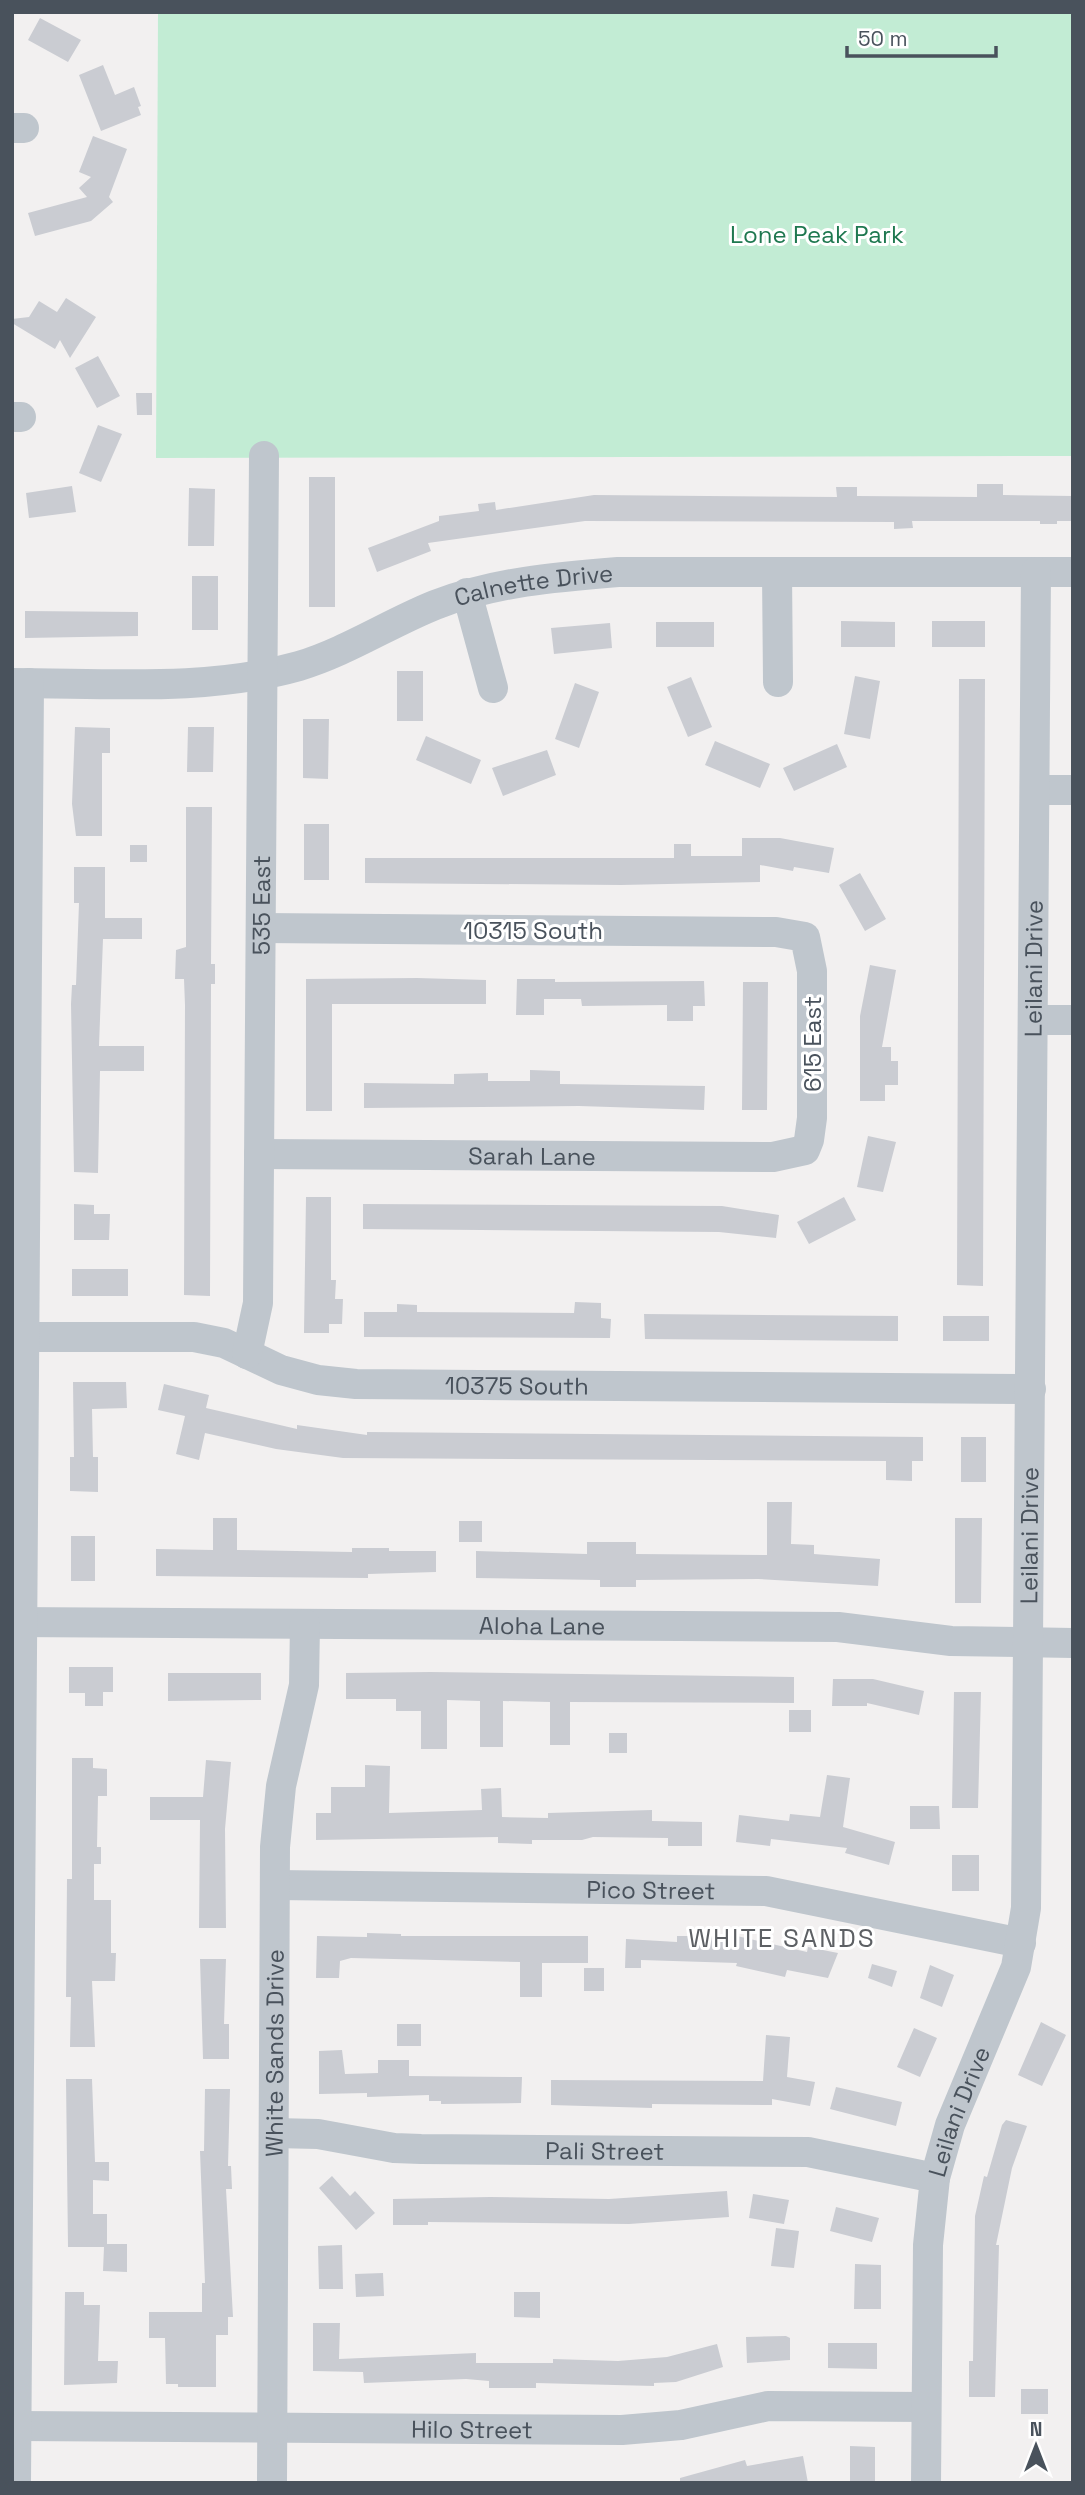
<svg xmlns="http://www.w3.org/2000/svg" width="1085" height="2495" font-family="'Space Grotesk',sans-serif">
  <style>
    .green { fill: #c2ecd4 }
    .building { fill: #caccd2 }
    .lines { fill: none; stroke-linecap: round; stroke-linejoin: round }
    .minor { stroke: #bfc6cd; stroke-width: 30 }
    .labels { text-anchor: middle; dominant-baseline: central; stroke-width: 6; stroke-linejoin: round; paint-order: stroke }
    .park-label { font-size: 24px; fill: #1f7850; stroke: #fff }
    .street-label { font-size: 24px; fill: #49525c; stroke: #fff }
    .neighbourhood-label { font-size: 26px; letter-spacing: 2px; fill: #5d6064; stroke: #fff }
  </style>
  <rect width="100%" height="100%" fill="#f2f0f0"/>
  <!-- green -->
  <path class="green" d="M158 12H1073V456L156 458Z"/>
  <!-- building -->
  <path class="building" d="M40 18 81 40 68 62 28 40Z
    M103 65 115 95 134 87 141 106 138 107 141 115 101 131 79 75Z
    M93 136 127 149 109 197 113 202 91 221 35 236 28 213 87 197 79 188 91 177 79 172Z
    M66 298 96 317 70 358 60 340 55 349 12 323V319L29 317 39 301 57 312Z
    M98 356 120 396 97 408 75 368Z
    M136 393H152V415H137Z
    M98 425 122 434 101 482 79 473Z
    M309 477H335V607H309Z
    M977 484H1003V495L1073 496V521H1057V524H1040V521H912L913 528 894 529V522L585 521 428 543 431 551 377 572 368 548 439 521V516L479 511 478 504 495 502 496 510 594 495 837 497 836 487H857V496L977 497Z
    M72 486 76 512 29 518 26 493Z
    M189 488 215 489 214 546H188Z
    M192 576H218V630H192Z
    M25 611 138 612V636L25 638Z
    M841 621 895 622V647H841Z
    M932 621H985V647H932Z
    M656 622H714V647H656Z
    M610 623 612 648 554 654 551 628Z
    M397 671H423V721H397Z
    M855 676 880 681 870 739 844 734Z
    M691 677 712 727 688 737 667 687Z
    M959 679H985L983 1286 957 1285Z
    M575 683 599 692 579 748 555 739Z
    M303 719H329L328 779 303 778Z
    M75 727 110 728V753H102V836H76L72 804Z
    M188 727H214L213 772H187Z
    M426 736 481 760 471 784 416 760Z
    M715 741 770 764 760 788 705 765Z
    M837 744 847 767 794 791 783 768Z
    M547 750 556 775 503 796 492 768Z
    M186 807H212L211 964H215V984H211L210 1296 184 1295 185 1005 184 979H175L176 950 186 947Z
    M304 824H329V880H304Z
    M742 838H780L834 848 829 873 794 867 793 871 760 865V882L621 885 365 883V858H674V844H691V856H742Z
    M130 845H147V862H130Z
    M74 867H105V918H142V939H103L99 1046H144V1071H100L98 1173 74 1172 71 1004 72 985H76L79 903H74Z
    M860 873 886 919 865 931 839 885Z
    M870 965 896 970 882 1047H891V1061H898V1085H885V1101H860V1016Z
    M417 978 486 980V1004H332V1111H306V979Z
    M517 979H555V982L704 981 705 1006H693V1021H667V1005L582 1006 581 999H544V1015H516Z
    M743 982H768L767 1110H742Z
    M530 1070 560 1071V1084L705 1086 704 1110 579 1106 364 1108V1083L454 1084V1074L488 1073V1081H530Z
    M868 1136 896 1142 883 1192 857 1187Z
    M306 1197H331V1280H336L335 1299H343L342 1324H329V1333H304Z
    M844 1197 856 1220 809 1244 797 1222Z
    M74 1204 94 1205V1214H110L109 1240H74Z
    M363 1204 722 1206 779 1215 776 1238 719 1232 363 1229Z
    M72 1269H128V1296H72Z
    M575 1302 601 1303V1318L611 1319 610 1338 364 1337V1312H397V1304L417 1305V1312L574 1313Z
    M644 1314 898 1316V1341L645 1339Z
    M943 1316H989V1341H943Z
    M73 1382H126L127 1408 92 1409 93 1457H98V1492L70 1491V1457H74Z
    M164 1384 209 1395 206 1408 297 1429V1425L367 1435V1432L923 1437V1461H912V1481L886 1480V1461L343 1458 276 1449 205 1433 199 1460 176 1454 185 1416 158 1410Z
    M961 1437H986V1482H961Z
    M767 1502H792L791 1544 814 1545V1554L880 1559 878 1586 758 1579 636 1580V1587H600V1580L476 1578V1551L587 1554V1542H636V1554L767 1555Z
    M213 1518H237V1550L352 1552V1548H389V1551H436V1572L368 1574V1578L156 1576V1549L213 1550Z
    M955 1518H982L981 1603H955Z
    M459 1521H482V1542H459Z
    M71 1536H95V1581H71Z
    M69 1667H113V1692H103V1706H85V1693H69Z
    M430 1672 794 1677V1703L570 1702V1745H550V1702L503 1701V1747H480V1701L447 1700V1749H421V1711H396V1699H346V1673Z
    M168 1673H261V1700L168 1701Z
    M833 1679H873L924 1691 919 1715 867 1703V1706H832Z
    M954 1692H981L978 1808H952Z
    M789 1710H811V1732H789Z
    M609 1733H627V1753H609Z
    M72 1758H93V1768L107 1769V1796H98L97 1847H101V1864H94V1900H111V1953H116L115 1981H92L95 2047H70L71 1997H66L67 1879H72Z
    M206 1760 231 1762 225 1829 226 1928H199L200 1820H150V1797H203Z
    M365 1765 390 1766 389 1813 482 1810 481 1789 501 1788 502 1817 548 1818V1813L652 1810V1821L702 1822V1846H668V1838L593 1837 582 1840H532V1844L498 1843V1837L316 1840V1813H331V1787H365Z
    M827 1775 850 1778 843 1827 895 1842 889 1865 845 1853 847 1848 771 1839 770 1846 736 1842 739 1815 789 1821 790 1814 820 1817Z
    M910 1806H939L940 1829H910Z
    M952 1855H979V1891H952Z
    M367 1933 401 1934V1936H588V1963H542V1997H520V1962L351 1958 340 1961 339 1978H316L317 1936 367 1937Z
    M677 1936H737L807 1952 808 1947 838 1953 828 1978 787 1970 785 1977 736 1966 737 1963 641 1960V1968H625L626 1939 677 1942Z
    M200 1959H226L224 2024H229V2059H203Z
    M872 1964 897 1971 892 1987 868 1978Z
    M930 1965 954 1975 942 2007 920 1998Z
    M584 1968H604V1991H584Z
    M1041 2022 1066 2035 1042 2086 1018 2075Z
    M397 2024H421V2046H397Z
    M914 2028 937 2038 920 2077 897 2067Z
    M766 2035 790 2037 787 2077 815 2082 810 2106 772 2099V2105L652 2104V2108L551 2105V2080L763 2081Z
    M342 2050 345 2074 378 2073V2060H409V2076L522 2077 521 2103 441 2104V2101H429V2095L367 2097V2093L319 2094V2051Z
    M66 2079H92L95 2162H109V2181L93 2180V2214H107V2244H127V2272L103 2271 104 2247H68Z
    M836 2087 902 2102 896 2126 830 2109Z
    M205 2089H230L228 2166H231L232 2189H226L233 2317H228V2335H216V2387H178V2384H166L165 2338H149V2312H202V2283H205L200 2151H204Z
    M1006 2120 1027 2126 1012 2168 996 2245H999L995 2397H969V2361H973L975 2216 984 2176 987 2177 1002 2125Z
    M332 2176 350 2196 355 2191 375 2213 356 2230 319 2188Z
    M727 2191 729 2217 629 2224 428 2222V2225H393V2199L490 2197 609 2199Z
    M753 2194 789 2200 784 2224 749 2218Z
    M836 2207 879 2218 872 2242 830 2231Z
    M776 2228 799 2231 794 2268 771 2266Z
    M342 2245 343 2289H319L318 2246Z
    M855 2264 881 2265V2309H854Z
    M383 2273 384 2296 356 2297 355 2274Z
    M65 2292H84V2305H100L98 2361H118L117 2383 64 2385Z
    M514 2292H540V2318L514 2317Z
    M313 2323H340L339 2359 476 2353V2363H553V2359L618 2361 667 2357 717 2344 723 2367 676 2382 654 2383V2386L536 2383V2388H489V2381L466 2379 364 2383 363 2372 313 2371Z
    M786 2336 790 2338V2360L747 2363 746 2337Z
    M828 2343H877V2369L828 2368Z
    M1021 2389H1048V2414H1021Z
    M850 2446 875 2447V2483H850Z
    M803 2456 808 2483H680V2478L745 2460 747 2466Z"/>
  <g class="lines">
    <!-- minor -->
    <g class="minor">
      <path d="M12 128H24"/>
      <path d="M12 417H21"/>
      <path d="M777 572 778 682"/>
      <path d="M467 593 493 688"/>
      <path id="s1" d="M12 683C107 683 207 692 299 666 346 652 390 623 435 605 494 582 556 577 618 572H1073"/>
      <path d="M1035 790H1073"/>
      <path d="M1033 1020H1073"/>
      <path id="s2" d="M259 1154 773 1157 805 1150 809 1140 812 1118V971L805 937 776 932 261 928"/>
      <path id="s3" d="M12 1337H194L224 1343 281 1370 318 1380 356 1384 1031 1389"/>
      <path id="s4" d="M247 1354 258 1303 264 456"/>
      <path id="s5" d="M12 1622 838 1627 951 1641 1073 1643"/>
      <path id="s6" d="M275 1885 766 1891 1021 1943"/>
      <path id="s7" d="M274 2133 318 2134 394 2148 421 2149 808 2152 935 2178"/>
      <path id="s8" d="M17 2426 622 2430 681 2425 768 2406 926 2407"/>
      <path d="M16 2483 29 683"/>
      <path id="s9" d="M272 2483 275 1847 281 1786 304 1685 305 1624"/>
      <path id="s10" d="M926 2483 928 2245 935 2178 950 2125 1016 1967 1026 1908 1036 572"/>
    </g>
  </g>
  <g class="labels">
    <!-- park labels -->
    <g class="park-label">
      <text x="817" y="234">Lone Peak Park</text>
    </g>
    <!-- street labels -->
    <g class="street-label">
      <text stroke="none"><textPath href="#s1" startOffset="539">Calnette Drive</textPath></text>
      <text stroke="none"><textPath href="#s4" startOffset="450">535 East</textPath></text>
      <text x="533" y="930">10315 South</text>
      <text stroke="none"><textPath href="#s10" startOffset="1531">Leilani Drive</textPath></text>
      <text transform="translate(812 1044) rotate(-90)">615 East</text>
      <text stroke="none"><textPath href="#s2" startOffset="273">Sarah Lane</textPath></text>
      <text stroke="none"><textPath href="#s3" startOffset="513">10375 South</textPath></text>
      <text stroke="none"><textPath href="#s10" startOffset="964">Leilani Drive</textPath></text>
      <text stroke="none"><textPath href="#s5" startOffset="530">Aloha Lane</textPath></text>
      <text stroke="none"><textPath href="#s6" startOffset="376">Pico Street</textPath></text>
      <text stroke="none"><textPath href="#s9" startOffset="430">White Sands Drive</textPath></text>
      <text stroke="none"><textPath href="#s10" startOffset="376">Leilani Drive</textPath></text>
      <text stroke="none"><textPath href="#s7" startOffset="332">Pali Street</textPath></text>
      <text stroke="none"><textPath href="#s8" startOffset="455">Hilo Street</textPath></text>
    </g>
    <!-- neighbourhood labels -->
    <g class="neighbourhood-label">
      <text x="782" y="1938">WHITE SANDS</text>
    </g>
  </g>
  <!-- border -->
  <rect width="1085" height="2495" fill="none" stroke="#49525c" stroke-width="28"/>
  <!-- north arrow -->
  <g transform="translate(1036 2446)" stroke="#ffffff" stroke-width="5" paint-order="stroke">
  <path d="M0-5L12 26L0 18L-12 26Z" fill="#49525c"/>
  <text y="-10" font-size="19" font-weight="bold" text-anchor="middle" fill="#49525c">N</text>
  </g>
  <!-- scale -->
  <path d="M847 46v10h149v-10" fill="none" stroke="#49525c" stroke-width="3.5"/>
  <text x="858" y="46" font-size="21" fill="#49525c" stroke="#ffffff" stroke-width="5" paint-order="stroke">50 m</text>
</svg>
